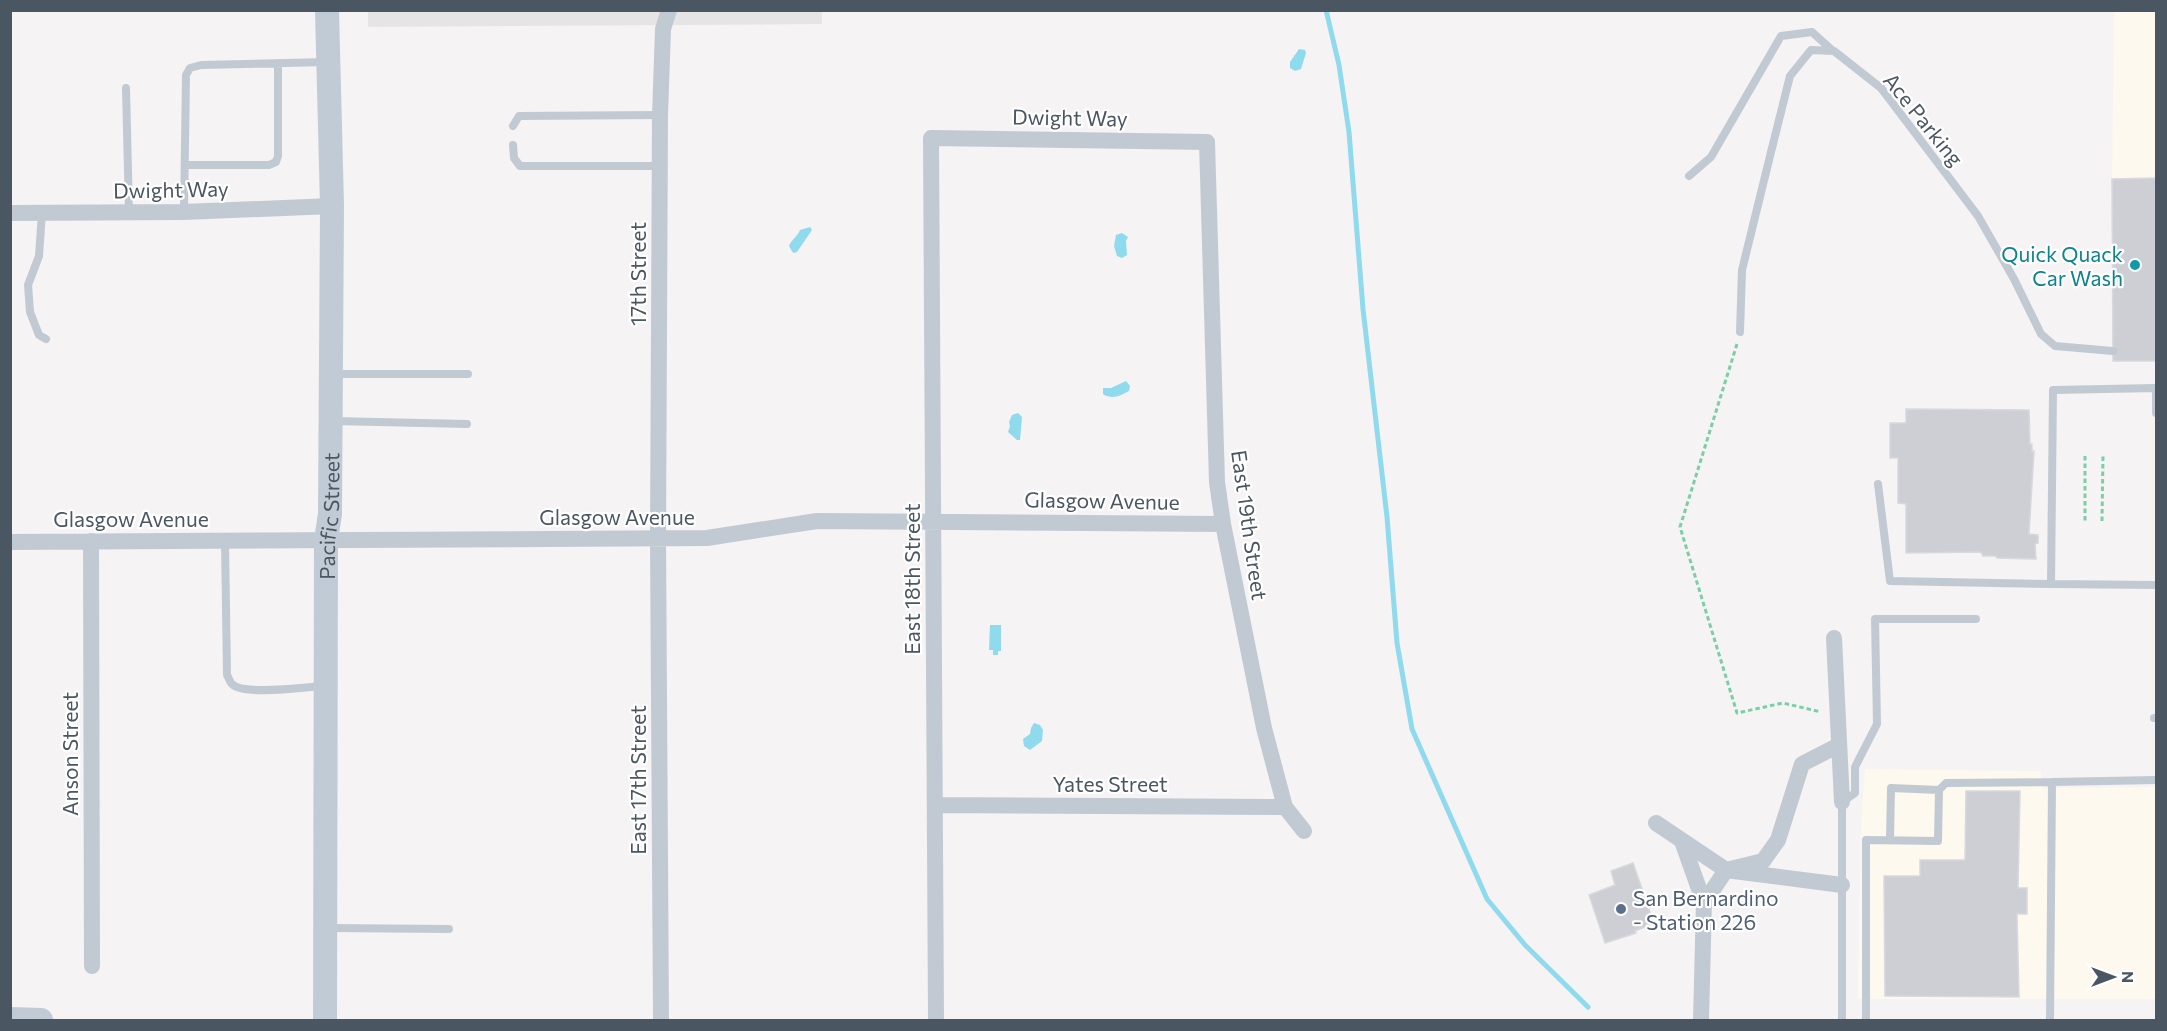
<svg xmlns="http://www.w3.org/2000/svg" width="2167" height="1031" font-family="Commissioner,sans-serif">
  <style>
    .commercial { fill: #fdf9ef }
    .education { fill: #e6e4e5 }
    .water { fill: #90daee }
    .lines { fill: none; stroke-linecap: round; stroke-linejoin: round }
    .stream { stroke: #90daee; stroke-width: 5 }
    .building { fill: #cdcfd5; stroke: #d7d9de; stroke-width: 1.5 }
    .path { stroke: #7ad0a6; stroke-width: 3; stroke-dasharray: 4.5 3; stroke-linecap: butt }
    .lane { stroke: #c1cad2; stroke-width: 8 }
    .street { stroke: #c1cad2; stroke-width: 16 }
    .secondary { stroke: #c1cbd6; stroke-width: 24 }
    .culture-dot { fill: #0f9aa8; stroke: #fff; stroke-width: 2 }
    .service-dot { fill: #5c6f8a; stroke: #fff; stroke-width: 2 }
    .labels { text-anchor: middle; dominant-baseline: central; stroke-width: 4.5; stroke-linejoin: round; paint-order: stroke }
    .street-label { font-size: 21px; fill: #4a5661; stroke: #fff }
    .culture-label { font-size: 21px; fill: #0d838f; stroke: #fff; text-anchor: end }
    .service-label { font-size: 21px; fill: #4e5e75; stroke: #fff; text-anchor: start }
  </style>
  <rect width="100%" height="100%" fill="#f5f3f3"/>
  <!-- commercial -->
  <path class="commercial" d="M2114 11H2156V178L2112 179Z
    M1865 769 2041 771 2042 788 2156 787V999H1858L1861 824Z"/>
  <!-- education -->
  <path class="education" d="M368 10 822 11V24L368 27Z"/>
  <!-- water -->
  <path class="water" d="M1299 49 1305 50 1306 53 1301 69 1295 71 1290 68V62Z
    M810 227 812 230 797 252 793 253 789 246C792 239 797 237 800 230Z
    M1122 233 1128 237 1126 241 1127 255 1122 258 1117 256 1114 246 1116 235Z
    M1126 381 1130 386 1129 391C1120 396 1112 400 1103 394V388H1111Z
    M1018 413 1022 417 1020 440H1017L1008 432 1010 426 1009 422 1012 415Z
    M990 625H1001V651H998V655H993V650H989Z
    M1034 723 1040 725 1043 730 1042 741 1030 750 1024 746 1023 739 1030 734 1031 728Z"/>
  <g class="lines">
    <!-- stream -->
    <path class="stream" d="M1326 10 1339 65 1349 132 1363 309 1387 517 1397 643 1412 729 1487 899 1525 945 1588 1007"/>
  </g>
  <!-- building -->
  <path class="building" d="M2156 178V361H2113L2112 179Z
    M1906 409 2029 410 2030 444H2032V452L2034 451 2029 534 2038 535V543L2035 544 2036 559 1997 558 1996 556H1983L1981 552 1906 553V504L1898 503V458H1890V423H1906Z
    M1966 791H2020L2018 888H2027V914H2017L2019 997 1885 996 1884 876H1920V860H1965Z
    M1633 863 1654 923 1635 931 1636 933 1605 943 1589 895 1615 885 1611 871Z"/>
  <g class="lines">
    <!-- path -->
    <path class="path" d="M1737 344 1680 527 1737 713 1783 703 1821 712
      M2085 456V521
      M2102 521 2103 455"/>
    <!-- lane -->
    <path class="lane" d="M126 88 129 212
      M513 126 519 116 660 115
      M513 145 514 158 520 166H660
      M185 165H269L276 162 278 156V63
      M1689 176 1711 157 1781 36 1812 32 1833 51
      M42 212 39 256 28 285 30 312 39 335 46 339
      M184 212 186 75 190 68 201 65 327 62
      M1740 332 1742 270 1771 152 1790 76 1811 50 1834 51 1881 88 1978 216 2014 279 2041 334 2055 346 2113 351
      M333 374H468
      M2156 388 2053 390 2051 584 2156 585
      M2156 388V413
      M333 421 467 424
      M1878 484 1890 581 2051 584
      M225 541 227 675C229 678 229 681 232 684 243 696 305 687 322 686
      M2154 718H2156
      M1939 790 1946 783 2052 782
      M326 928 449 929
      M1842 1020V802L1855 793V767L1877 724 1875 619H1976
      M1866 1020V840L1938 841 1939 790 1891 788 1890 840
      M2050 1020 2052 782 2156 780"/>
    <!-- street -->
    <path class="street" d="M10 213 184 212 332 206
      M91 541 92 966
      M10 542 707 538 817 521 1223 524
      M1834 638 1842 802
      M935 805 1285 807
      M1656 823 1726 870 1842 885
      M1682 841 1704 903 1701 1020
      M1704 903 1726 870 1763 861 1778 840 1802 764 1839 745
      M661 1020 658 539 660 115 663 29 669 10
      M936 1020 931 138 1207 142 1217 482 1223 524 1264 728 1285 807 1304 831"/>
    <!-- secondary -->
    <g class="secondary">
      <path d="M10 1019 41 1020"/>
      <path id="s1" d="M325 1020 326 540 330 514 332 206 327 10"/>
    </g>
  </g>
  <!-- markers -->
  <circle class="culture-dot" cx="2135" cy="265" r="6"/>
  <circle class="service-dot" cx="1621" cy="909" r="6"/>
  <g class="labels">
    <!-- street labels -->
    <g class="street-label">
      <text transform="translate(1070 117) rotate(1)">Dwight Way</text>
      <text transform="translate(1924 119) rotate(51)">Ace Parking</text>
      <text transform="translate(171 189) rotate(-1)">Dwight Way</text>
      <text transform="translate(637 274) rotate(-90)">17th Street</text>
      <text transform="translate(1102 500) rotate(1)">Glasgow Avenue</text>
      <text stroke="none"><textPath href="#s1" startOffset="504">Pacific Street</textPath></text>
      <text x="617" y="516">Glasgow Avenue</text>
      <text x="131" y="518">Glasgow Avenue</text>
      <text transform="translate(1250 525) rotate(82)">East 19th Street</text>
      <text transform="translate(911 579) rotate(-90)">East 18th Street</text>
      <text transform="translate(69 754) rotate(-90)">Anson Street</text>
      <text transform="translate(637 780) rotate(-90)">East 17th Street</text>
      <text x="1110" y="783">Yates Street</text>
    </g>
    <!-- culture labels -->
    <g class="culture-label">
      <text x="2123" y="253">Quick Quack<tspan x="2123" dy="24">Car Wash</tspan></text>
    </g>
    <!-- service labels -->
    <g class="service-label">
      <text x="1633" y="897">San Bernardino<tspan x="1633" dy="24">- Station 226</tspan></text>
    </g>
  </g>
  <!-- border -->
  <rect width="2167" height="1031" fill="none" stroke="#4a5661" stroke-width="24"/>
  <!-- north arrow -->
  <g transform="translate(2113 977) rotate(90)" stroke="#ffffff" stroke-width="4.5" paint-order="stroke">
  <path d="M0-4.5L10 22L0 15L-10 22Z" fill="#4a5661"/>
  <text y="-9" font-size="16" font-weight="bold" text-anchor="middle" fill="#4a5661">N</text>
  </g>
</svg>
